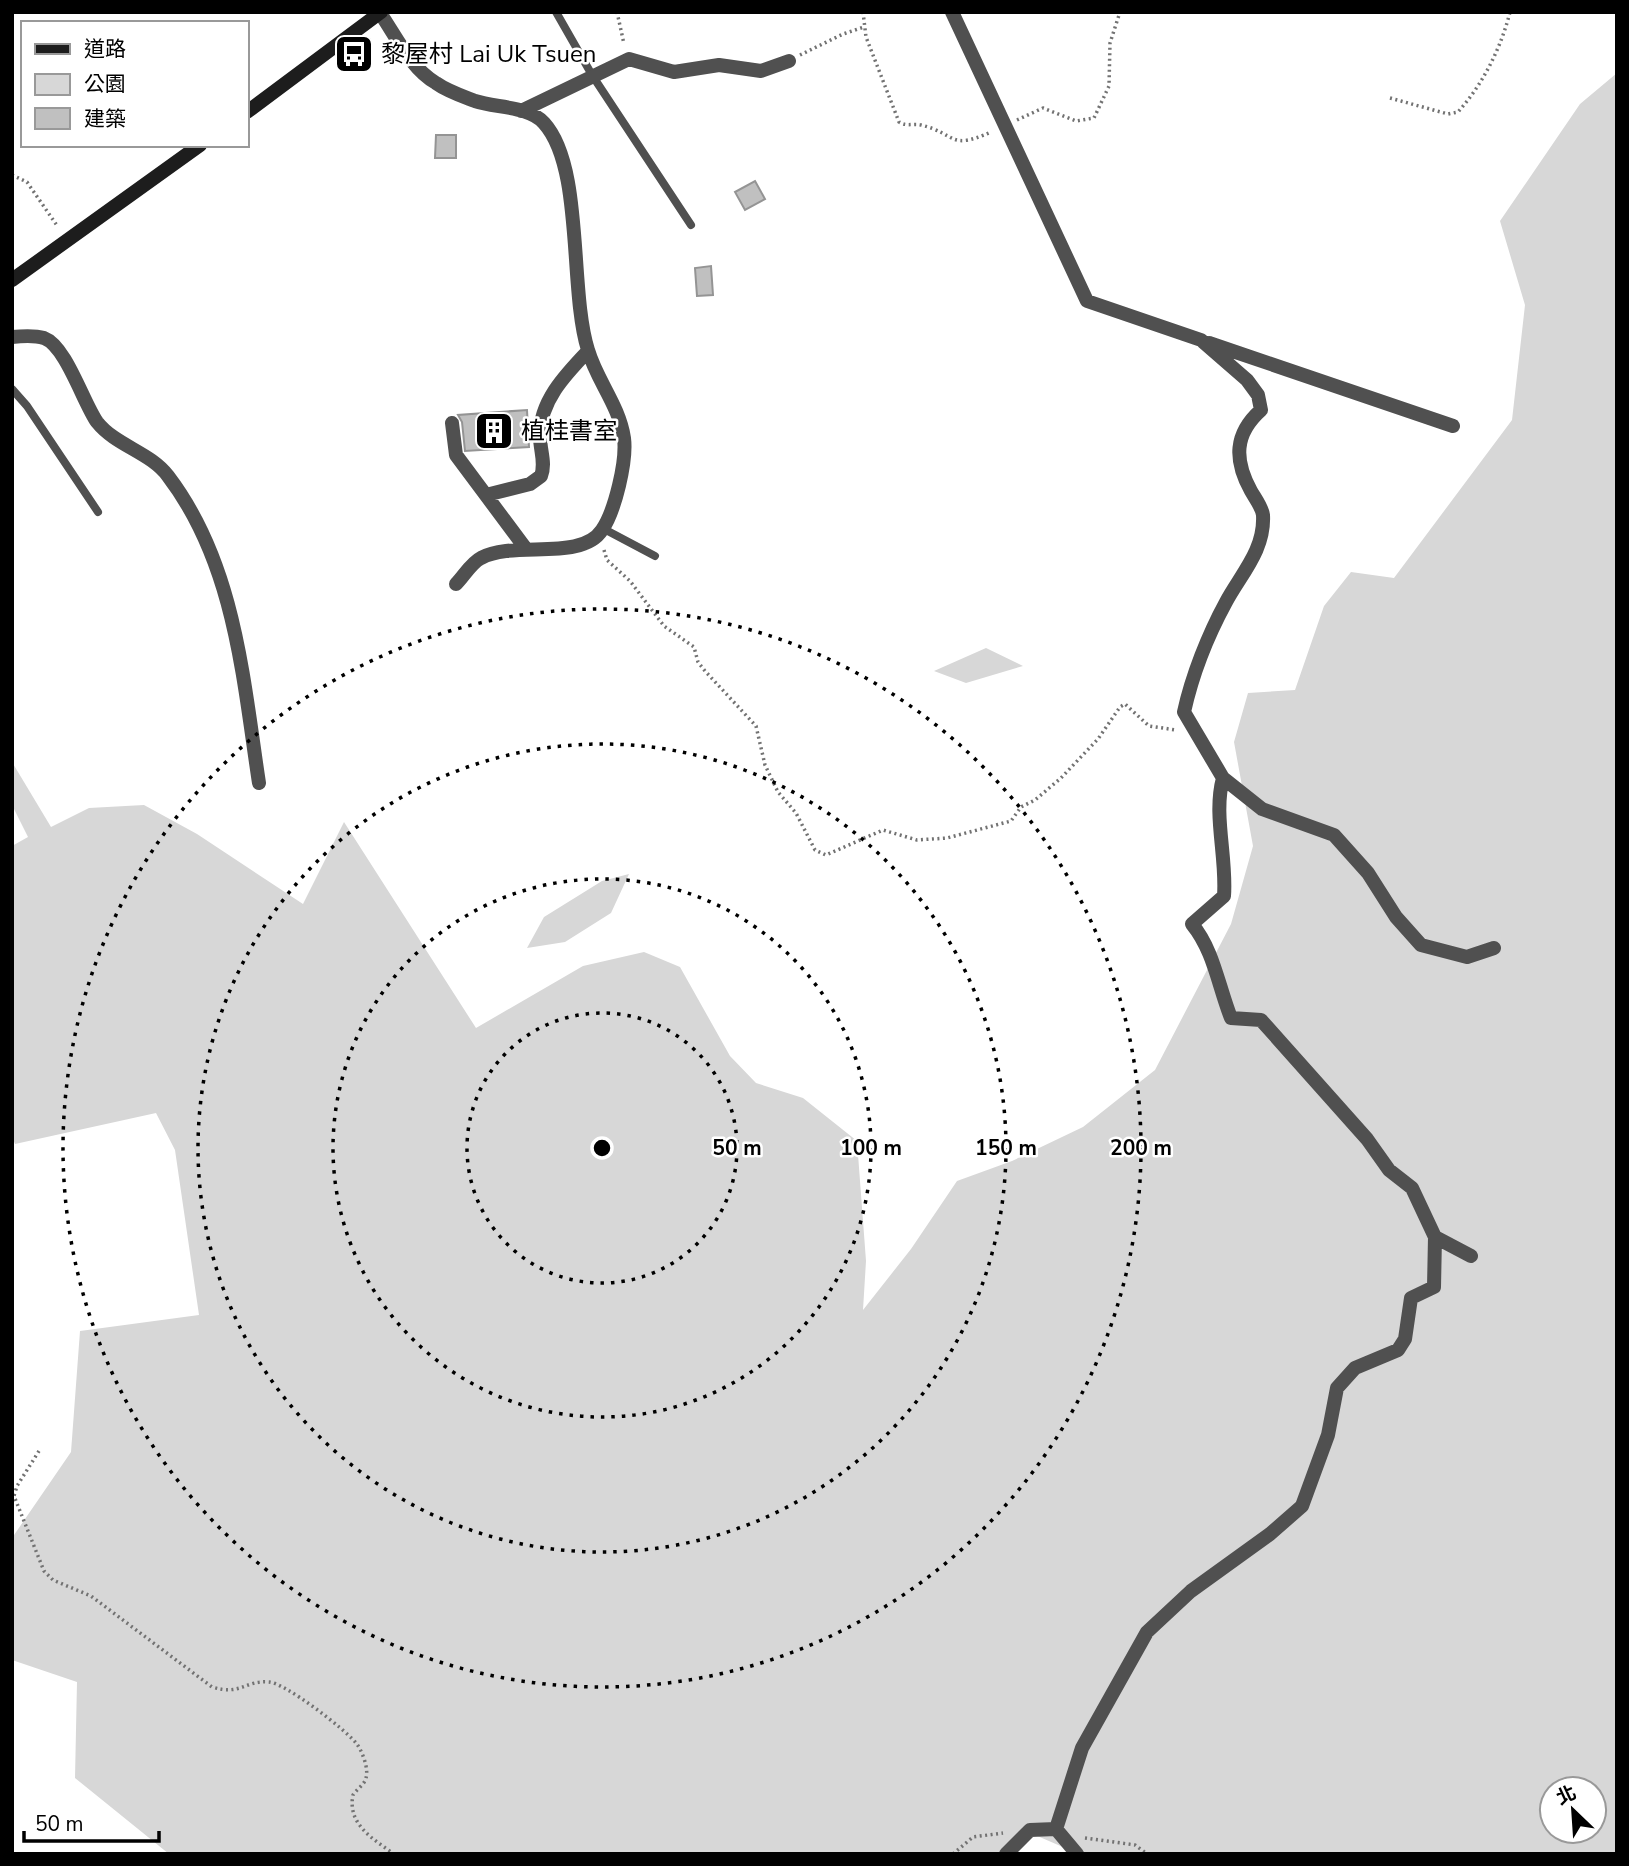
<svg xmlns="http://www.w3.org/2000/svg" width="1629" height="1866" font-family="'Nunito Sans','Noto Sans TC',sans-serif">
  <style>
    .green { fill: #d7d7d7; fill-rule: evenodd }
    .building { fill: #c0c0c0; stroke: #949494; stroke-width: 2 }
    .lines { fill: none; stroke-linecap: round; stroke-linejoin: round }
    .path { stroke: #727272; stroke-width: 3.5; stroke-dasharray: 2 3.5; stroke-linecap: butt }
    .service { stroke: #505050; stroke-width: 8 }
    .minor { stroke: #505050; stroke-width: 14 }
    .secondary { stroke: #1d1d1d; stroke-width: 14 }
    .ring { fill: none; stroke: #000; stroke-width: 3.5; stroke-dasharray: 3.5 7 }
    .labels { text-anchor: middle; dominant-baseline: central; stroke-width: 5; stroke-linejoin: round; paint-order: stroke }
    .poi-label { font-size: 24px; fill: #000; stroke: #fff; text-anchor: start }
    .centre { fill: #000; stroke: #fff; stroke-width: 3.5 }
    .ring-label { font-size: 21px; text-anchor: middle; font-weight: bold; fill: #000; stroke: #fff; stroke-width: 5; stroke-linejoin: round; paint-order: stroke }
  </style>
  <rect width="100%" height="100%" fill="#fff"/>
  <!-- green -->
  <path class="green" d="M1617 73V1854H1079L1035 1835 1016 1854H169L75 1778 77 1682 12 1660V1538L71 1452 80 1331 199 1315 175 1150 156 1113 15 1144 12 1137V846L28 837 12 805V762L51 827 89 808 144 805 197 834 303 904 344 822 476 1028 583 966 644 952 680 967 730 1056 756 1083 803 1098 857 1141 866 1261 863 1310 911 1249 957 1181 1012 1161 1083 1127 1155 1070 1231 924 1253 846 1234 742 1248 693 1295 690 1324 606 1351 572 1394 578 1512 420 1525 305 1500 221 1580 104ZM1552 1789H1594V1831H1552Z
    M986 648 1023 666 966 683 934 671Z
    M629 874 611 913 565 942 527 948 544 917 602 881Z"/>
  <!-- building -->
  <path class="building" d="M436 135H456V158H435Z
    M755 181 765 199 745 210 735 192Z
    M711 266 713 295 697 296 695 268Z
    M527 410 529 447 465 451 462 422 458 415Z"/>
  <g class="lines">
    <!-- path -->
    <path class="path" d="M617 12 624 44
      M863 12 866 37 899 122C907 127 913 123 921 125 958 134 948 151 991 132
      M800 55 843 34 864 27
      M1390 98 1448 114 1458 112C1483 84 1501 48 1510 12
      M1017 120 1043 108 1076 121 1094 118 1109 86 1110 43 1120 12
      M12 175 27 182 58 227
      M604 550 607 560 630 581 664 626 694 647 698 662 705 671 756 726 765 765 778 792 796 813 815 850 826 855 883 830 917 840 947 838 1011 821 1021 807 1035 800 1061 778 1098 739 1120 707 1125 704 1149 726 1176 730
      M39 1451 17 1486 14 1496 44 1571 53 1580 91 1596 212 1687C241 1696 245 1680 269 1682 285 1683 345 1729 356 1743 362 1750 369 1769 366 1778 365 1784 356 1790 353 1795 347 1824 373 1839 394 1854
      M1085 1838 1135 1845 1147 1854
      M440 1854H457
      M953 1854 973 1837 1003 1833"/>
    <!-- service -->
    <path class="service" d="M556 12 592 75 691 225
      M12 389 27 406 98 512
      M604 529 655 556"/>
    <!-- minor -->
    <path class="minor" d="M952 12 1087 301 1201 340 1247 380 1258 395 1261 410C1234 434 1234 460 1251 491 1255 498 1262 507 1263 515 1265 550 1241 574 1226 602 1208 635 1192 676 1184 712L1223 778C1213 815 1227 857 1224 896L1192 924C1214 951 1218 985 1231 1018L1261 1020 1367 1139 1389 1170 1412 1188 1435 1237 1434 1287 1411 1298 1405 1339 1398 1350 1355 1368 1337 1388 1328 1435 1302 1506 1270 1534 1191 1591 1147 1632 1082 1748 1056 1829 1077 1854
      M380 13C396 36 411 69 436 83 447 91 462 96 475 101 496 108 529 106 544 123 584 167 569 290 588 350 597 381 619 405 624 438 627 461 615 511 602 530 581 562 514 540 481 558 471 563 464 576 456 584
      M521 111 629 59 674 72 719 65 761 71 789 61
      M12 337C22 336 34 335 44 338 66 346 83 402 97 422 116 446 150 452 168 476 235 564 243 678 259 783
      M1209 343 1453 426
      M452 423 456 455 526 549
      M486 495 530 484 541 476C546 463 540 450 540 437 539 402 565 375 588 351
      M1223 778 1262 809 1334 835 1368 873 1396 917 1421 945 1467 957 1494 948
      M1435 1237 1471 1256
      M1006 1854 1030 1830 1056 1829"/>
    <!-- secondary -->
    <path class="secondary" d="M247 112 381 12
      M12 280 200 145"/>
  </g>
  <!-- distance rings -->
  <g class="ring">
    <circle cx="602" cy="1148" r="135"/>
    <circle cx="602" cy="1148" r="269"/>
    <circle cx="602" cy="1148" r="404"/>
    <circle cx="602" cy="1148" r="539"/>
  </g>
  <!-- icons -->
  <defs>
    <symbol id="bus-square" viewBox="-11 -11 22 22"><rect x="-9" y="-9" width="18" height="18" rx="4" fill="#000" stroke="#fff"/><path d="M-5-6H5V4H4V6H2V4H-2V6H-4V4H-5ZM-3.5-4V0h7V-4ZM-3.5 1.2v1.5H-2V1.2ZM2 1.2v1.5H3.5V1.2Z" fill="#fff"/></symbol>
    <symbol id="building-square" viewBox="-11 -11 22 22"><rect x="-9" y="-9" width="18" height="18" rx="4" fill="#000" stroke="#fff"/><path d="M-4-6H4V6H1V3H-1V6H-4ZM-2.5-4.3h1.7v1.8h-1.7ZM.8-4.3h1.7v1.8H.8ZM-2.5-1h1.7V.8h-1.7ZM.8-1h1.7V.8H.8Z" fill="#fff"/></symbol>
  </defs>
  <g fill-rule="evenodd">
    <use href="#bus-square" x="332" y="32" width="44" height="44"/>
    <use href="#building-square" x="472" y="409" width="44" height="44"/>
  </g>
  <g class="labels">
    <!-- poi labels -->
    <g class="poi-label">
      <text x="381" y="54">黎屋村 Lai Uk Tsuen</text>
      <text x="521" y="431">植桂書室</text>
    </g>
  </g>
  <circle cx="602" cy="1148" r="10" class="centre"/>
  <g class="ring-label">
    <text x="737" y="1155">50 m</text>
    <text x="871" y="1155">100 m</text>
    <text x="1006" y="1155">150 m</text>
    <text x="1141" y="1155">200 m</text>
  </g>
  <!-- border -->
  <rect width="1629" height="1866" fill="none" stroke="#000000" stroke-width="28"/>
  <!-- legend -->
  <rect x="21" y="21" width="228" height="126" fill="#ffffff" stroke="#999999" stroke-width="2"/>
  <rect x="35" y="44" width="35" height="10" fill="#1d1d1d" stroke="#999999" stroke-width="2"/>
  <text x="84" y="56" font-size="21" fill="#000000">道路</text>
  <rect x="35" y="74" width="35" height="21" fill="#d7d7d7" stroke="#999999" stroke-width="2"/>
  <text x="84" y="91" font-size="21" fill="#000000">公園</text>
  <rect x="35" y="108" width="35" height="21" fill="#c0c0c0" stroke="#999999" stroke-width="2"/>
  <text x="84" y="126" font-size="21" fill="#000000">建築</text>
  <!-- north arrow -->
  <g transform="translate(1573 1810) rotate(335)"><circle r="33" fill="#ffffff" stroke="#999999" stroke-width="2"/>
  <path d="M0-5L12 26L0 18L-12 26Z" fill="#000000"/>
  <text y="-10" font-size="19" font-weight="bold" text-anchor="middle" fill="#000000">北</text>
  </g>
  <!-- scale -->
  <path d="M24 1831v10h135v-10" fill="none" stroke="#000000" stroke-width="3.5"/>
  <text x="35" y="1831" font-size="21" fill="#000000" stroke="#ffffff" stroke-width="5" paint-order="stroke">50 m</text>
</svg>
